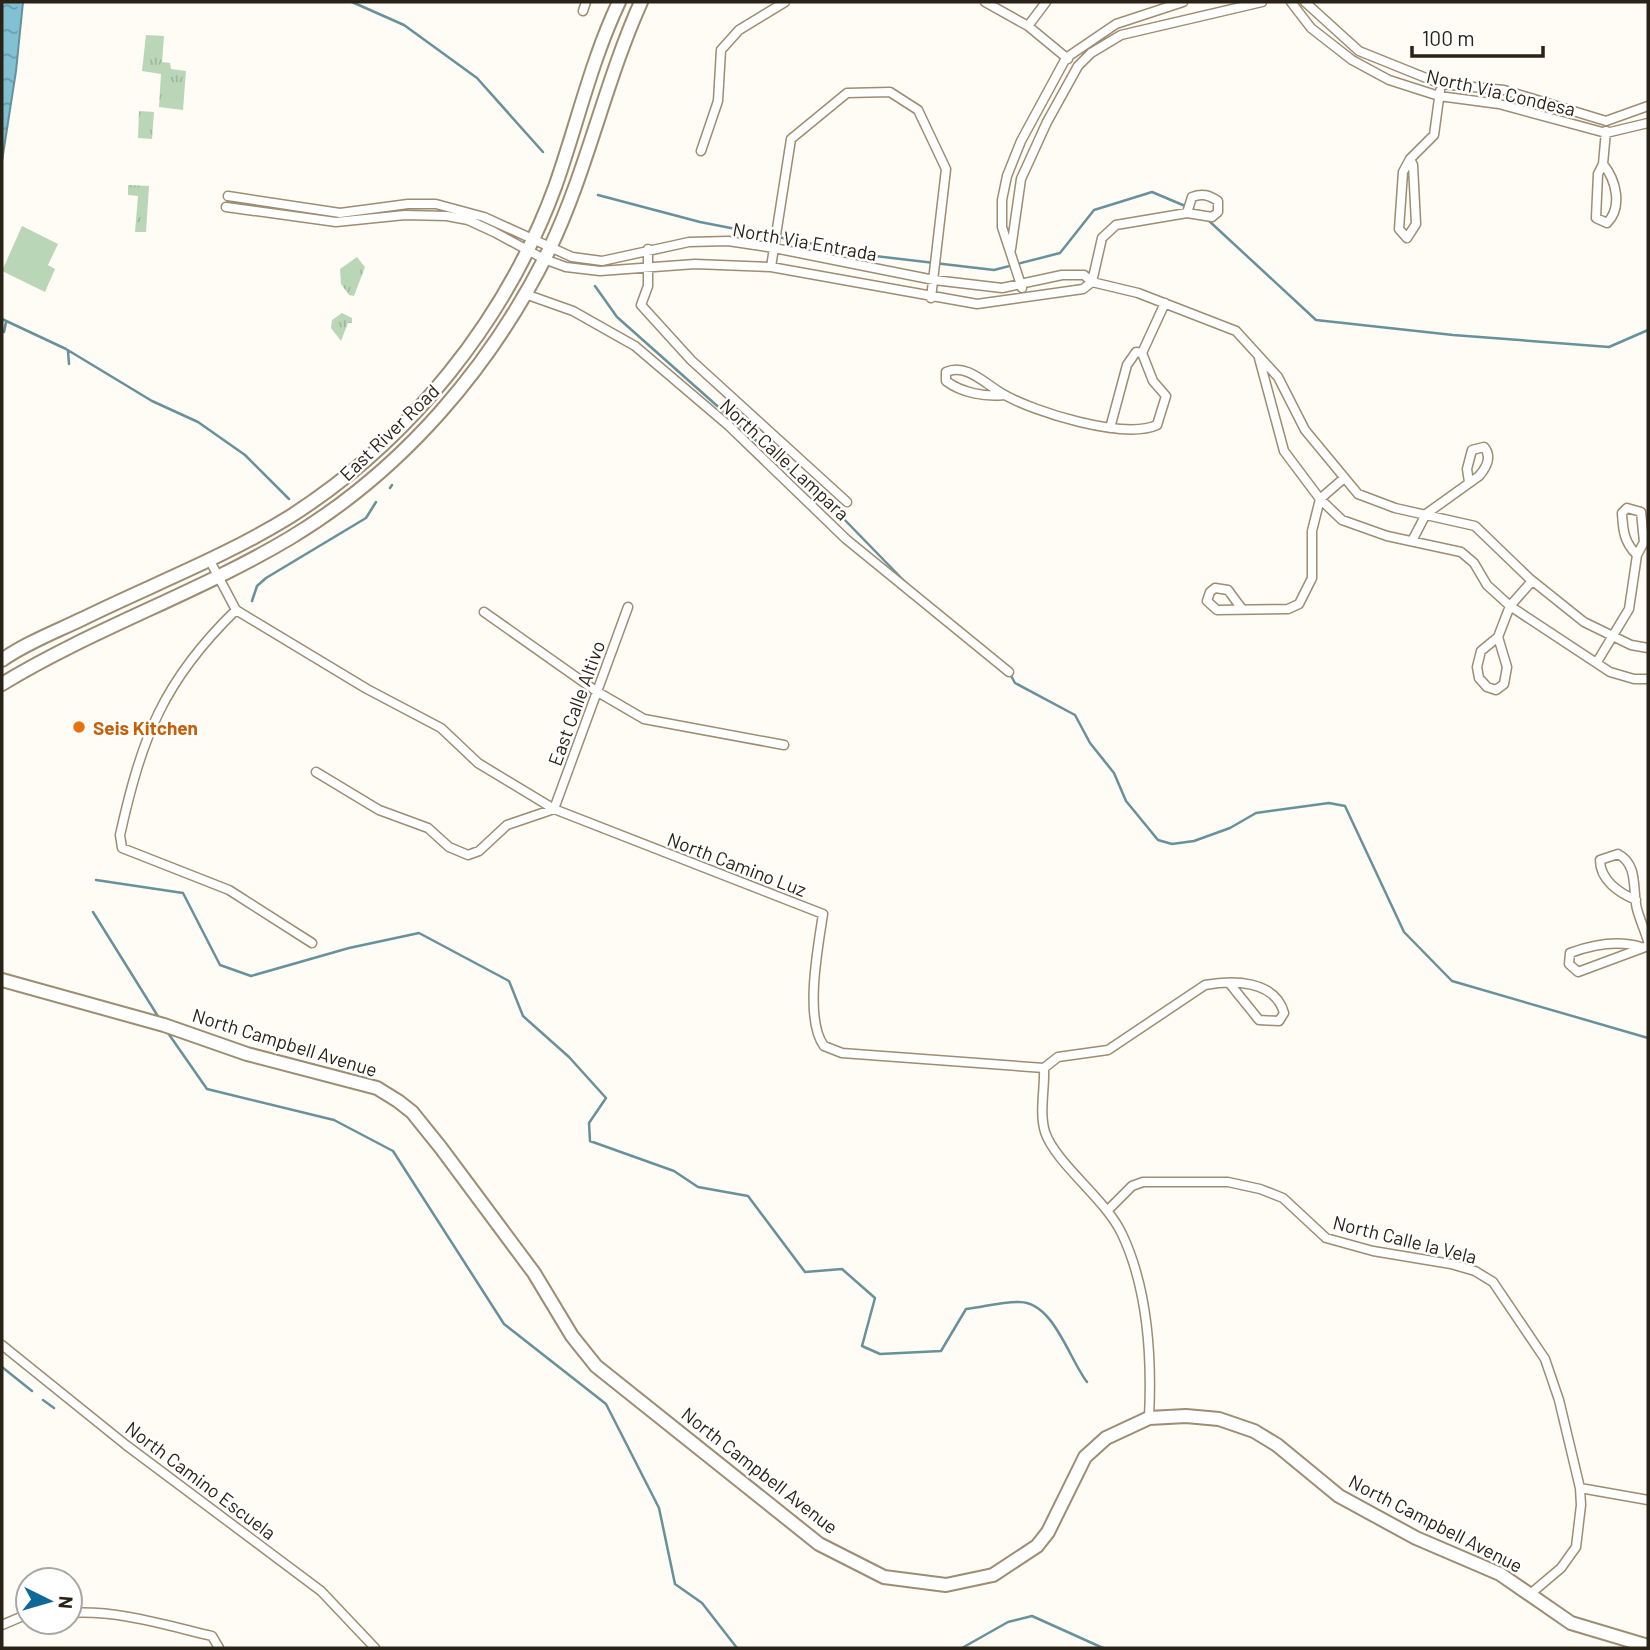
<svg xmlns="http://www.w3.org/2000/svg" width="1650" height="1650" font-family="Barlow,sans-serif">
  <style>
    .grass { fill: url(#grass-tufts) }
    .pitch { fill: #b9d7b7 }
    .water { fill: url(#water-ripples); stroke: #67919b; stroke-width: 2 }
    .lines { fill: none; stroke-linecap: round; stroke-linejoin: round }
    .stream { stroke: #67919b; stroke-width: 2.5 }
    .minor-casing { stroke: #9d8d71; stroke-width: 11 }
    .secondary-casing { stroke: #9d8d71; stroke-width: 16 }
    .primary-casing { stroke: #9d8d71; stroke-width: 16 }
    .minor { stroke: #fff; stroke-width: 8 }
    .secondary { stroke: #fff; stroke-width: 12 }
    .primary { stroke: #fff; stroke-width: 12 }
    .food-dot { fill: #e8710a; stroke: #fff; stroke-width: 2.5 }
    .labels { text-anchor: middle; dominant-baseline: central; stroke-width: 5; stroke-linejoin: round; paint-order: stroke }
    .street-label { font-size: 19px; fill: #292217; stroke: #fff }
    .food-label { font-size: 19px; font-weight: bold; fill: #c56008; stroke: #fff; text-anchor: start }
  </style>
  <defs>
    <pattern id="grass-tufts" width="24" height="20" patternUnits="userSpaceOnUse" patternTransform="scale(1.75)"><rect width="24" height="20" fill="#b9d7b7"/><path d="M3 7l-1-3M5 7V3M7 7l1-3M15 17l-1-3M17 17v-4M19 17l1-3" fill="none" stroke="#9fb89d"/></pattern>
    <pattern id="water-ripples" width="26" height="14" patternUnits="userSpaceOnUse" patternTransform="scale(1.75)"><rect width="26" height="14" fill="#82c1d4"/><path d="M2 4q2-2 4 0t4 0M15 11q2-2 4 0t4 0" fill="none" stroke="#6a9cab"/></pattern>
  </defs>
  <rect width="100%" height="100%" fill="#fffbf5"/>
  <!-- grass -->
  <path class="grass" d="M146 35 164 36 162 62 170 63 171 69 186 71 183 110 159 107 161 74 142 71Z
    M139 111 154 112 152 139 138 138Z
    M128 185 149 186 146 232H135L138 196 128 195Z
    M357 257 365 267 354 296 349 295 341 284 340 269Z
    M342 313 352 318V323H348L341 341 331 328 332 320Z"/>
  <!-- pitch -->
  <path class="pitch" d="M22 226 58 244 48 265 55 269 45 292 2 271Z"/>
  <!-- water -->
  <path class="water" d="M2 2H23L16 71 2 161Z"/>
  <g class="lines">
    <!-- stream -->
    <path class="stream" d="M352 2 404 25 477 78 543 152
      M598 195 700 222 875 256 994 270 1060 253 1094 210 1152 192 1197 211
      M1208 220 1316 320 1453 335 1609 347 1648 330
      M595 286 617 317 840 515 910 587
      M2 319 66 349 152 401 198 422 245 455 289 499
      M4 332 6 322
      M68 351 69 364
      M390 488 392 485
      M252 601 257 586 266 578 366 518 376 502
      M1010 674 1015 683 1075 715 1090 743 1114 773 1126 801 1158 840 1172 844 1194 841 1230 828 1256 813 1329 803 1345 806 1404 932 1452 981 1648 1038
      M96 880 183 893 220 965 251 976 349 948 419 933 509 981 523 1016 569 1057 606 1098 589 1123 590 1141 674 1171 698 1187 748 1196 805 1272 842 1269 875 1298 862 1346 880 1354 941 1351 966 1309C984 1307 1003 1301 1020 1302 1054 1303 1069 1359 1087 1382
      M93 912 159 1018
      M168 1033 207 1089 334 1120 393 1151 504 1324 606 1404 659 1508 675 1584 702 1603 737 1648
      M2 1367 32 1391
      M43 1400 54 1408
      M962 1648 1008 1622 1032 1616 1103 1648"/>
    <defs>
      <path id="minor" d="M985 2 1028 26 1068 59
        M1291 2 1311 28 1352 60 1389 80 1439 96 1499 104 1606 133 1648 123
        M1305 2 1359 51 1441 84 1504 90 1606 121 1648 106
        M583 11 586 2
        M1028 26 1046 2
        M701 151 718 101 721 50 739 30 785 2
        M1410 159 1413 165 1416 224 1407 238 1399 229 1403 172 1410 159 1434 135 1440 91
        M1603 164C1616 180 1623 207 1607 223L1596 218 1598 174 1603 164 1606 131
        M226 207 336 222 405 215 447 216 468 220 494 232 544 259 566 267 600 271 695 264 771 267 977 304 1083 289 1092 282 1084 275H1062L1002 288 934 280 774 248 728 241 689 242 602 261 572 257 484 217 436 204H408L340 213 228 196
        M1187 213 1192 197C1202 193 1209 195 1218 201V212L1212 217 1187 213 1116 225 1102 238 1092 282 1138 293 1236 331 1278 377 1305 430 1358 494 1395 508 1475 526 1529 578 1584 622 1631 645 1648 648
        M648 249V286L641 305 691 360 847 502
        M1011 249 1021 179 1047 122 1078 66 1091 53 1121 35 1262 2
        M771 267 791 139 847 93 890 92 918 110 946 169 931 298
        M1022 288 1002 227V200L1007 176 1021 141 1066 58 1116 24 1183 2
        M525 294 573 311 635 346 729 426 846 539 1009 672
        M1142 353 1165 303
        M1259 358 1284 451 1320 499 1342 520 1387 536 1461 552 1474 563 1487 585 1510 606 1610 672 1634 679H1648
        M1004 395C985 397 962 393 946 381V372C967 363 985 384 1003 394 1034 412 1124 440 1157 425L1166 396 1153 381 1142 353 1136 352 1127 365 1110 428
        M1412 541 1426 514 1479 476C1487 467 1492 456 1484 447L1472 450 1467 469 1469 482
        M209 559 236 610 367 689 441 728 478 763 554 809 823 914C818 947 804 1019 824 1046L842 1053 1044 1068
        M1242 609 1228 590 1215 588 1210 592 1207 601 1217 610 1288 609 1299 604 1312 578V531L1320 499 1343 479
        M236 610C163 681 142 737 120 835L122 848 229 890 312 943
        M484 612 596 691 644 719 784 745
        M1498 637 1507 667 1504 684 1496 690 1487 687 1479 678 1477 667 1481 651 1498 637 1510 606 1532 581
        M1597 662 1629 609 1637 555 1644 542 1641 512 1627 508 1622 513C1623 531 1624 542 1637 555
        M316 772 379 810 428 828 449 847 468 855 479 851 507 825 554 809 628 607
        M1636 900C1619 893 1600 880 1600 860L1618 854C1639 865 1632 890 1637 909 1640 920 1645 931 1648 941
        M1641 947C1618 940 1592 945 1570 953L1569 964 1578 972 1648 946
        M1044 1068C1045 1089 1039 1112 1045 1132 1056 1164 1105 1198 1122 1234 1148 1289 1152 1358 1149 1418
        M1044 1068 1058 1057 1108 1050 1205 985C1233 980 1275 980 1284 1013L1279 1021 1259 1020 1230 984
        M1108 1210 1132 1186 1143 1182H1228L1260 1189 1283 1198 1326 1238 1373 1251 1451 1264 1475 1271 1493 1282 1545 1359 1559 1400 1580 1488 1581 1505 1576 1547 1561 1568 1529 1595
        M2 1345 126 1445 321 1591 375 1648
        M1580 1488 1648 1500
        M70 1613C118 1610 165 1625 212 1636L219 1648
        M2 1625 28 1614"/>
      <path id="secondary" d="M2 980 164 1025 247 1054 377 1088 398 1101 412 1112 441 1148 534 1273 572 1336 596 1366 819 1544 884 1577 946 1585 993 1575 1037 1546 1048 1532 1085 1457 1106 1438 1149 1418 1186 1416 1219 1419 1254 1431 1277 1445 1339 1496 1416 1538 1500 1574 1571 1623 1648 1646"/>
      <path id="primary" d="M2 660C26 643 55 632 82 619 151 585 225 557 291 516 410 440 506 320 555 187 577 125 591 61 619 2
        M2 684C94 628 198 593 290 538 403 470 491 367 549 250 587 171 605 82 641 2"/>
    </defs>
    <!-- minor casing -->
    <use href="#minor" class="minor-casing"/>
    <!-- secondary casing -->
    <use href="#secondary" class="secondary-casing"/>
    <!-- primary casing -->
    <use href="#primary" class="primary-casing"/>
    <!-- minor -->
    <use href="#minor" class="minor"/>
    <!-- secondary -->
    <use href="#secondary" class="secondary"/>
    <!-- primary -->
    <use href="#primary" class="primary"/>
  </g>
  <!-- markers -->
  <circle class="food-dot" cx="79" cy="727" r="7"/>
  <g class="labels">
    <!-- street labels -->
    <g class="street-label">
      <text transform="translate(1501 92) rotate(13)">North Via Condesa</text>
      <text transform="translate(805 241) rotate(10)">North Via Entrada</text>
      <text transform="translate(389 432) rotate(-44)">East River Road</text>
      <text transform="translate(785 459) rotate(43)">North Calle Lampara</text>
      <text transform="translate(576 703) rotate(-70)">East Calle Altivo</text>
      <text transform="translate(737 864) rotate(21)">North Camino Luz</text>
      <text transform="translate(285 1042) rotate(17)">North Campbell Avenue</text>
      <text transform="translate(1405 1239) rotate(14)">North Calle la Vela</text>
      <text transform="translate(760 1470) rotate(38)">North Campbell Avenue</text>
      <text transform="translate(201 1480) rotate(37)">North Camino Escuela</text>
      <text transform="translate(1436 1523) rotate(27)">North Campbell Avenue</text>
    </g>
    <!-- food labels -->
    <g class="food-label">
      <text x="93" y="727">Seis Kitchen</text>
    </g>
  </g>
  <!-- border -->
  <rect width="1650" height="1650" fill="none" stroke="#292217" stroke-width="7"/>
  <!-- north arrow -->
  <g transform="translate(49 1601) rotate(95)"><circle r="33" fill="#ffffff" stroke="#a9a7a2" stroke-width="2"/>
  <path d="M0-5L12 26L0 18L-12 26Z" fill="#0e6999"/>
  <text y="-10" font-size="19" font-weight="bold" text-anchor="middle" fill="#292217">N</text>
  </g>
  <!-- scale -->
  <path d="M1412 46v10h131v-10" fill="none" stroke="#292217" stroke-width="3.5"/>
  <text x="1422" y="46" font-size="21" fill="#292217" stroke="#ffffff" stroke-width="5" paint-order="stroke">100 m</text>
</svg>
